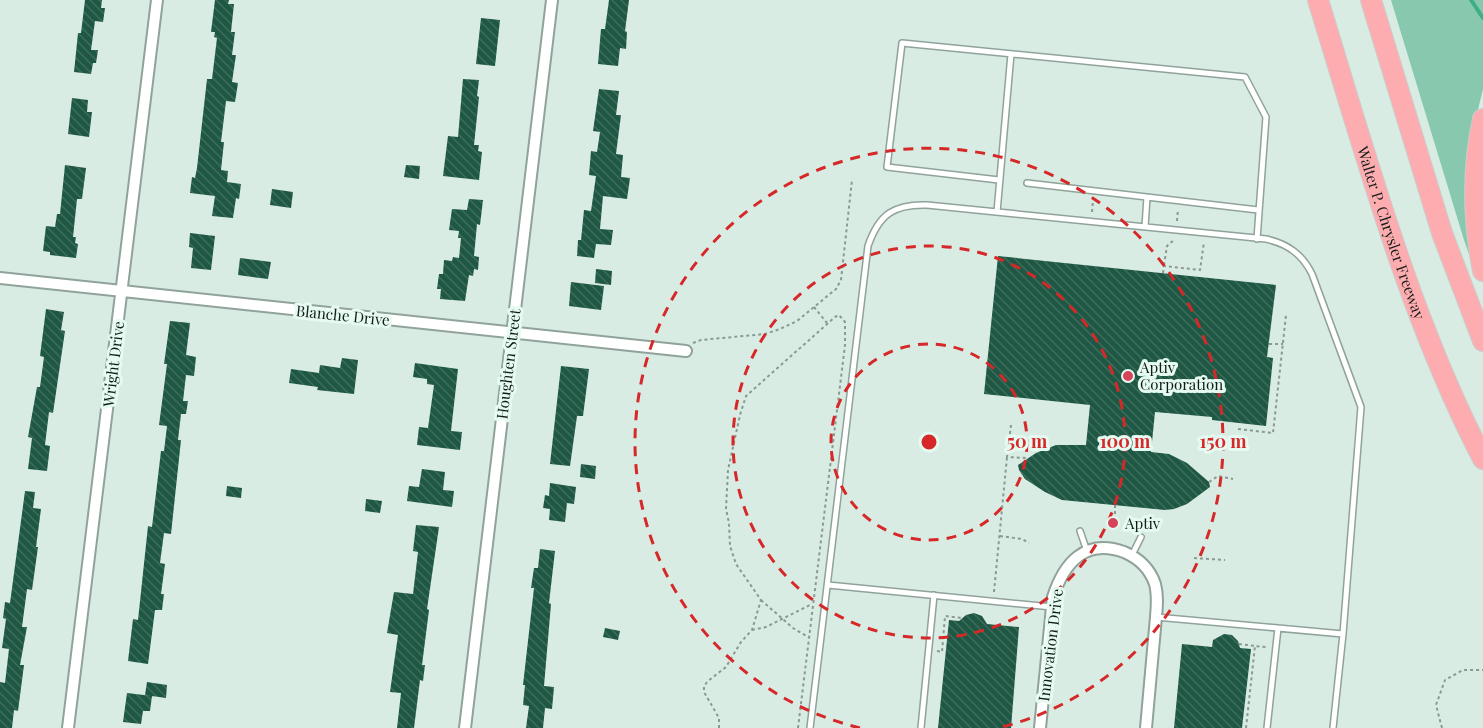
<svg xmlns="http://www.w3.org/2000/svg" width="1483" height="728" font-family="'Playfair Display',serif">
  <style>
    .grass { fill: #88c8ae }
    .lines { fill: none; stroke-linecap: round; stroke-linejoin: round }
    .stream { stroke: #3fae88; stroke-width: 4 }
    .building { fill: url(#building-back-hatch) }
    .service-casing { stroke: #90a39a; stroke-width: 8 }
    .minor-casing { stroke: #90a39a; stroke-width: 14 }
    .motorway-casing { stroke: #cbcdcc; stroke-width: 22 }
    .path { stroke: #8a9992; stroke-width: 2; stroke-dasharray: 3 3; stroke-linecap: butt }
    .service { stroke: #fff; stroke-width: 5 }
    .minor { stroke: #fff; stroke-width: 10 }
    .motorway { stroke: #fdadb0; stroke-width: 20 }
    .ring { fill: none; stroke: #d62828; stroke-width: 3; stroke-dasharray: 10 8 }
    .poi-dot { fill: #d54457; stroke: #e5faf0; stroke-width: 2 }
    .labels { text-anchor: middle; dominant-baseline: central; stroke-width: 6; stroke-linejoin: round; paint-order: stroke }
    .street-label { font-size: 15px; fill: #131b17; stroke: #e5faf0 }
    .poi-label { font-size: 15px; fill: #131b17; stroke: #e5faf0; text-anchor: start }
    .centre { fill: #d62828; stroke: #e5faf0; stroke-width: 3 }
    .ring-label { font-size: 18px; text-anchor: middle; font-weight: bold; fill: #d62828; stroke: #e5faf0; stroke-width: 6; stroke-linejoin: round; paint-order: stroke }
  </style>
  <defs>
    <pattern id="building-back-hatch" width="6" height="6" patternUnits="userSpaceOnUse" patternTransform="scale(1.5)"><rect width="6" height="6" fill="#1e5844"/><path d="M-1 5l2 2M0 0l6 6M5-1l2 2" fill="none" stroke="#3d6c5b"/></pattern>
  </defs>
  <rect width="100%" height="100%" fill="#d8ece3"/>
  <!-- grass -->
  <path class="grass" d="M1391 0H1483V89L1474 126V257H1470L1464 240Z"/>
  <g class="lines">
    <!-- stream -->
    <path class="stream" d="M1471 0 1483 18"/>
  </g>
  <!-- building -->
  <path class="building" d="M85 0H102L101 8H105L103 22 95 21 91 50H98L96 63H93L91 74 74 72 78 33H81Z
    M215 0H229L228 4H234L231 32H235L232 55H236L232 82 238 83 235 102 226 101 221 142H224L221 170 228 171 227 182 241 184 239 199 236 198 233 218 212 216 215 196 190 193 192 177 195 178 197 168 207 79H212L217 38 214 37 215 32H211Z
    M609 0H629L625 31 627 32 626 49 620 48 618 66 598 64 601 29H605Z
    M481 18 500 20 495 66 476 64Z
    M463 79 479 80 477 96 479 97 474 145H479L478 151 482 152 479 180 443 176 448 136 458 137Z
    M599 89 619 91 616 115H621L616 154 623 155 621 177 630 178 627 199 603 196 600 229 613 230 611 245 596 244 594 258 577 256 578 240H581L584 210 591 211 596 176 589 175 591 151 597 152 600 132 593 131Z
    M72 98 88 100 87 112H92L89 137 68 134Z
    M65 165 86 168 82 199H77L73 237H76L75 243 78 244 76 258 50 255V252L43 251 46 226 55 227 57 214H60Z
    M406 165 420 166 419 179 404 177Z
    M272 189 293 192 291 208 270 205Z
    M469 199 483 200 480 225 477 224 474 256 479 257 478 270 474 269 473 276 469 275 465 301 440 299 441 289H437L439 274H443L444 260 452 261 453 257 459 258 461 238H458L459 231 449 230 452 209 467 210Z
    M190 233 215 236 211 270 191 268 193 248 189 247Z
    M998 256 1276 285 1267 357 1273 358 1266 426 1212 420V417L1155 412 1151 452 1169 454 1187 463 1209 482 1210 487 1187 504 1174 509 1165 510 1062 500 1045 492 1025 479 1019 470 1018 465 1036 453 1056 445H1086L1090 405 984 394Z
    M240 258 271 262 268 279 238 275Z
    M596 269 612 271 611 285 595 283Z
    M571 282 604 286 601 310 569 306Z
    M46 309 64 312 61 330 65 331 53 413 49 412 45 445 50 446 47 471 28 469 32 438 28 437 37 387H40L44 357 40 356Z
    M170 321 190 323 186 355 196 357 194 376 186 375 183 401H188L186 414H181L178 440H181L171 534 164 533 160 563 165 564 161 594H164L162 610H155L148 664 128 661 133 619 138 620 148 526 152 527 161 451H164L167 426 159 425 167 364H164Z
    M342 358 358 360 354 394 317 390 318 387 289 383 291 369 319 373 320 365 340 368Z
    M415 363 458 369 451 431 462 432 460 450 417 445 419 427 428 428 434 385 427 384V379L413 377Z
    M561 366 589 369 583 416H577L570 466 550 464Z
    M581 464 596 466 595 479 580 477Z
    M422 469 445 472 443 490 454 491 452 507 407 501 409 486 419 487Z
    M550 483 576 487 574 504 567 503 565 522 549 520 550 509 543 508 545 495 549 496Z
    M227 486 242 488 241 498 226 496Z
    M25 491 35 492 33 508 41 509 36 547H38L32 590 27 589 22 627H27L20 665H24L18 711 14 710 12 728H0V682L5 683 9 649 2 648 6 619 3 618 5 602 10 603Z
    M366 499 382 501 380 513 365 511Z
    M416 525 439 527 427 609 429 610 422 665H425L423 681 420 680 414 728H397L401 693 390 692 398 635 387 633 394 592 413 594 418 552 413 551Z
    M540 549 555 551 549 603 551 604 544 686 554 687 552 709 545 708 543 728H526L529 706 523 705 525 685H523L534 588H531L534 568H538Z
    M974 613 982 616 987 624 1019 627 1011 728H938L949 620 959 621 966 615Z
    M605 628 620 631 618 640 603 637Z
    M1224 634 1232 635 1238 641 1240 648 1251 649 1242 728H1174L1182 644 1212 647 1213 640Z
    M147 682 167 685 166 698 145 695Z
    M127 693 152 696 150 711H143L141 724 123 722Z"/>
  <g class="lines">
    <defs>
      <path id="service" d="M999 180 887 167 902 43 1245 77 1266 117 1257 239
        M1027 183 1258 210
        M997 212 1011 54
        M1145 227 1147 197
        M1080 531 1087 551
        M1132 555 1141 537
        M828 585 1052 607
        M1156 617 1343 634 1333 728
        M810 728 868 246C879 214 894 204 927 205L1266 239C1288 244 1302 254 1312 274L1361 407 1343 634
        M921 728 934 595
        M1267 728 1278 628"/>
      <path id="minor" d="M0 278 686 351
        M68 728 157 0
        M465 728 552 0
        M1040 728 1053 597C1064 563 1085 538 1124 552 1138 558 1150 569 1155 584 1158 595 1157 606 1156 617L1146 728"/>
      <g id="motorway">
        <path id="s1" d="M1318 0C1365 152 1409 317 1483 459"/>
        <path d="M1371 0 1442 233 1483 341"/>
        <path d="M1483 119C1472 169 1473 220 1483 271"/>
      </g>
    </defs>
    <!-- service casing -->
    <use href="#service" class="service-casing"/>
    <!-- minor casing -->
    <use href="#minor" class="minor-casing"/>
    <!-- motorway casing -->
    <use href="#motorway" class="motorway-casing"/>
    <!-- path -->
    <path class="path" d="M1092 212 1093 200
      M1177 221 1178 209
      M1164 265 1167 246 1175 239
      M1163 273 1164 266 1200 270 1204 242
      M814 307 827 323
      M693 343 701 340 765 334 780 329 797 321 836 289 841 280 852 180
      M1269 344H1283
      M1011 425 1007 457 1027 458
      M1238 429 1273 433 1286 315
      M1209 482 1218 476 1233 479
      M1115 505V517
      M1000 536 1022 539 1029 543
      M1194 558 1225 560
      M994 592 1007 457
      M761 600 793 628 810 638
      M752 630 766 627 812 604
      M1239 644 1255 646
      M937 651 942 652 945 616 962 618
      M719 728V718L704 692V686L708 681 726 667 741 642 752 630 761 600 736 564 730 546 729 523 726 509 728 470 740 415 746 396 835 317 839 315 845 322V345L798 728
      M1246 728 1255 646 1266 647
      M1442 728 1436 705 1445 680 1463 670H1483"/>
    <!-- service -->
    <use href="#service" class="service"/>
    <!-- minor -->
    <use href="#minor" class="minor"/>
    <!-- motorway -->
    <use href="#motorway" class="motorway"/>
  </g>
  <!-- distance rings -->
  <g class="ring">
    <circle cx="929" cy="442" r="98"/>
    <circle cx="929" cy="442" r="196"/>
    <path d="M860 728A294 294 0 1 1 998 728"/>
  </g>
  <!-- markers -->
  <g class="poi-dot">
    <circle cx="1128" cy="376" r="6"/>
    <circle cx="1113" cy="523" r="6"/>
  </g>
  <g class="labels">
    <!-- street labels -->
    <g class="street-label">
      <text stroke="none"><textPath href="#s1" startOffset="244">Walter P. Chrysler Freeway</textPath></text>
      <text transform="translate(343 315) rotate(6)">Blanche Drive</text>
      <text transform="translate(113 364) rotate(-83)">Wright Drive</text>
      <text transform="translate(508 364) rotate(-83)">Houghten Street</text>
      <text transform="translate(1050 645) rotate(-83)">Innovation Drive</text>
    </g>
    <!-- poi labels -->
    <g class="poi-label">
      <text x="1140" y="367">Aptiv<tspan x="1140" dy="17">Corporation</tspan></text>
      <text x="1125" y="523">Aptiv</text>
    </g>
  </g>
  <circle cx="929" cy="442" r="9" class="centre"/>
  <g class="ring-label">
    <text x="1027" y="448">50 m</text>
    <text x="1125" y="448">100 m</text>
    <text x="1223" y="448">150 m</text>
  </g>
</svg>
